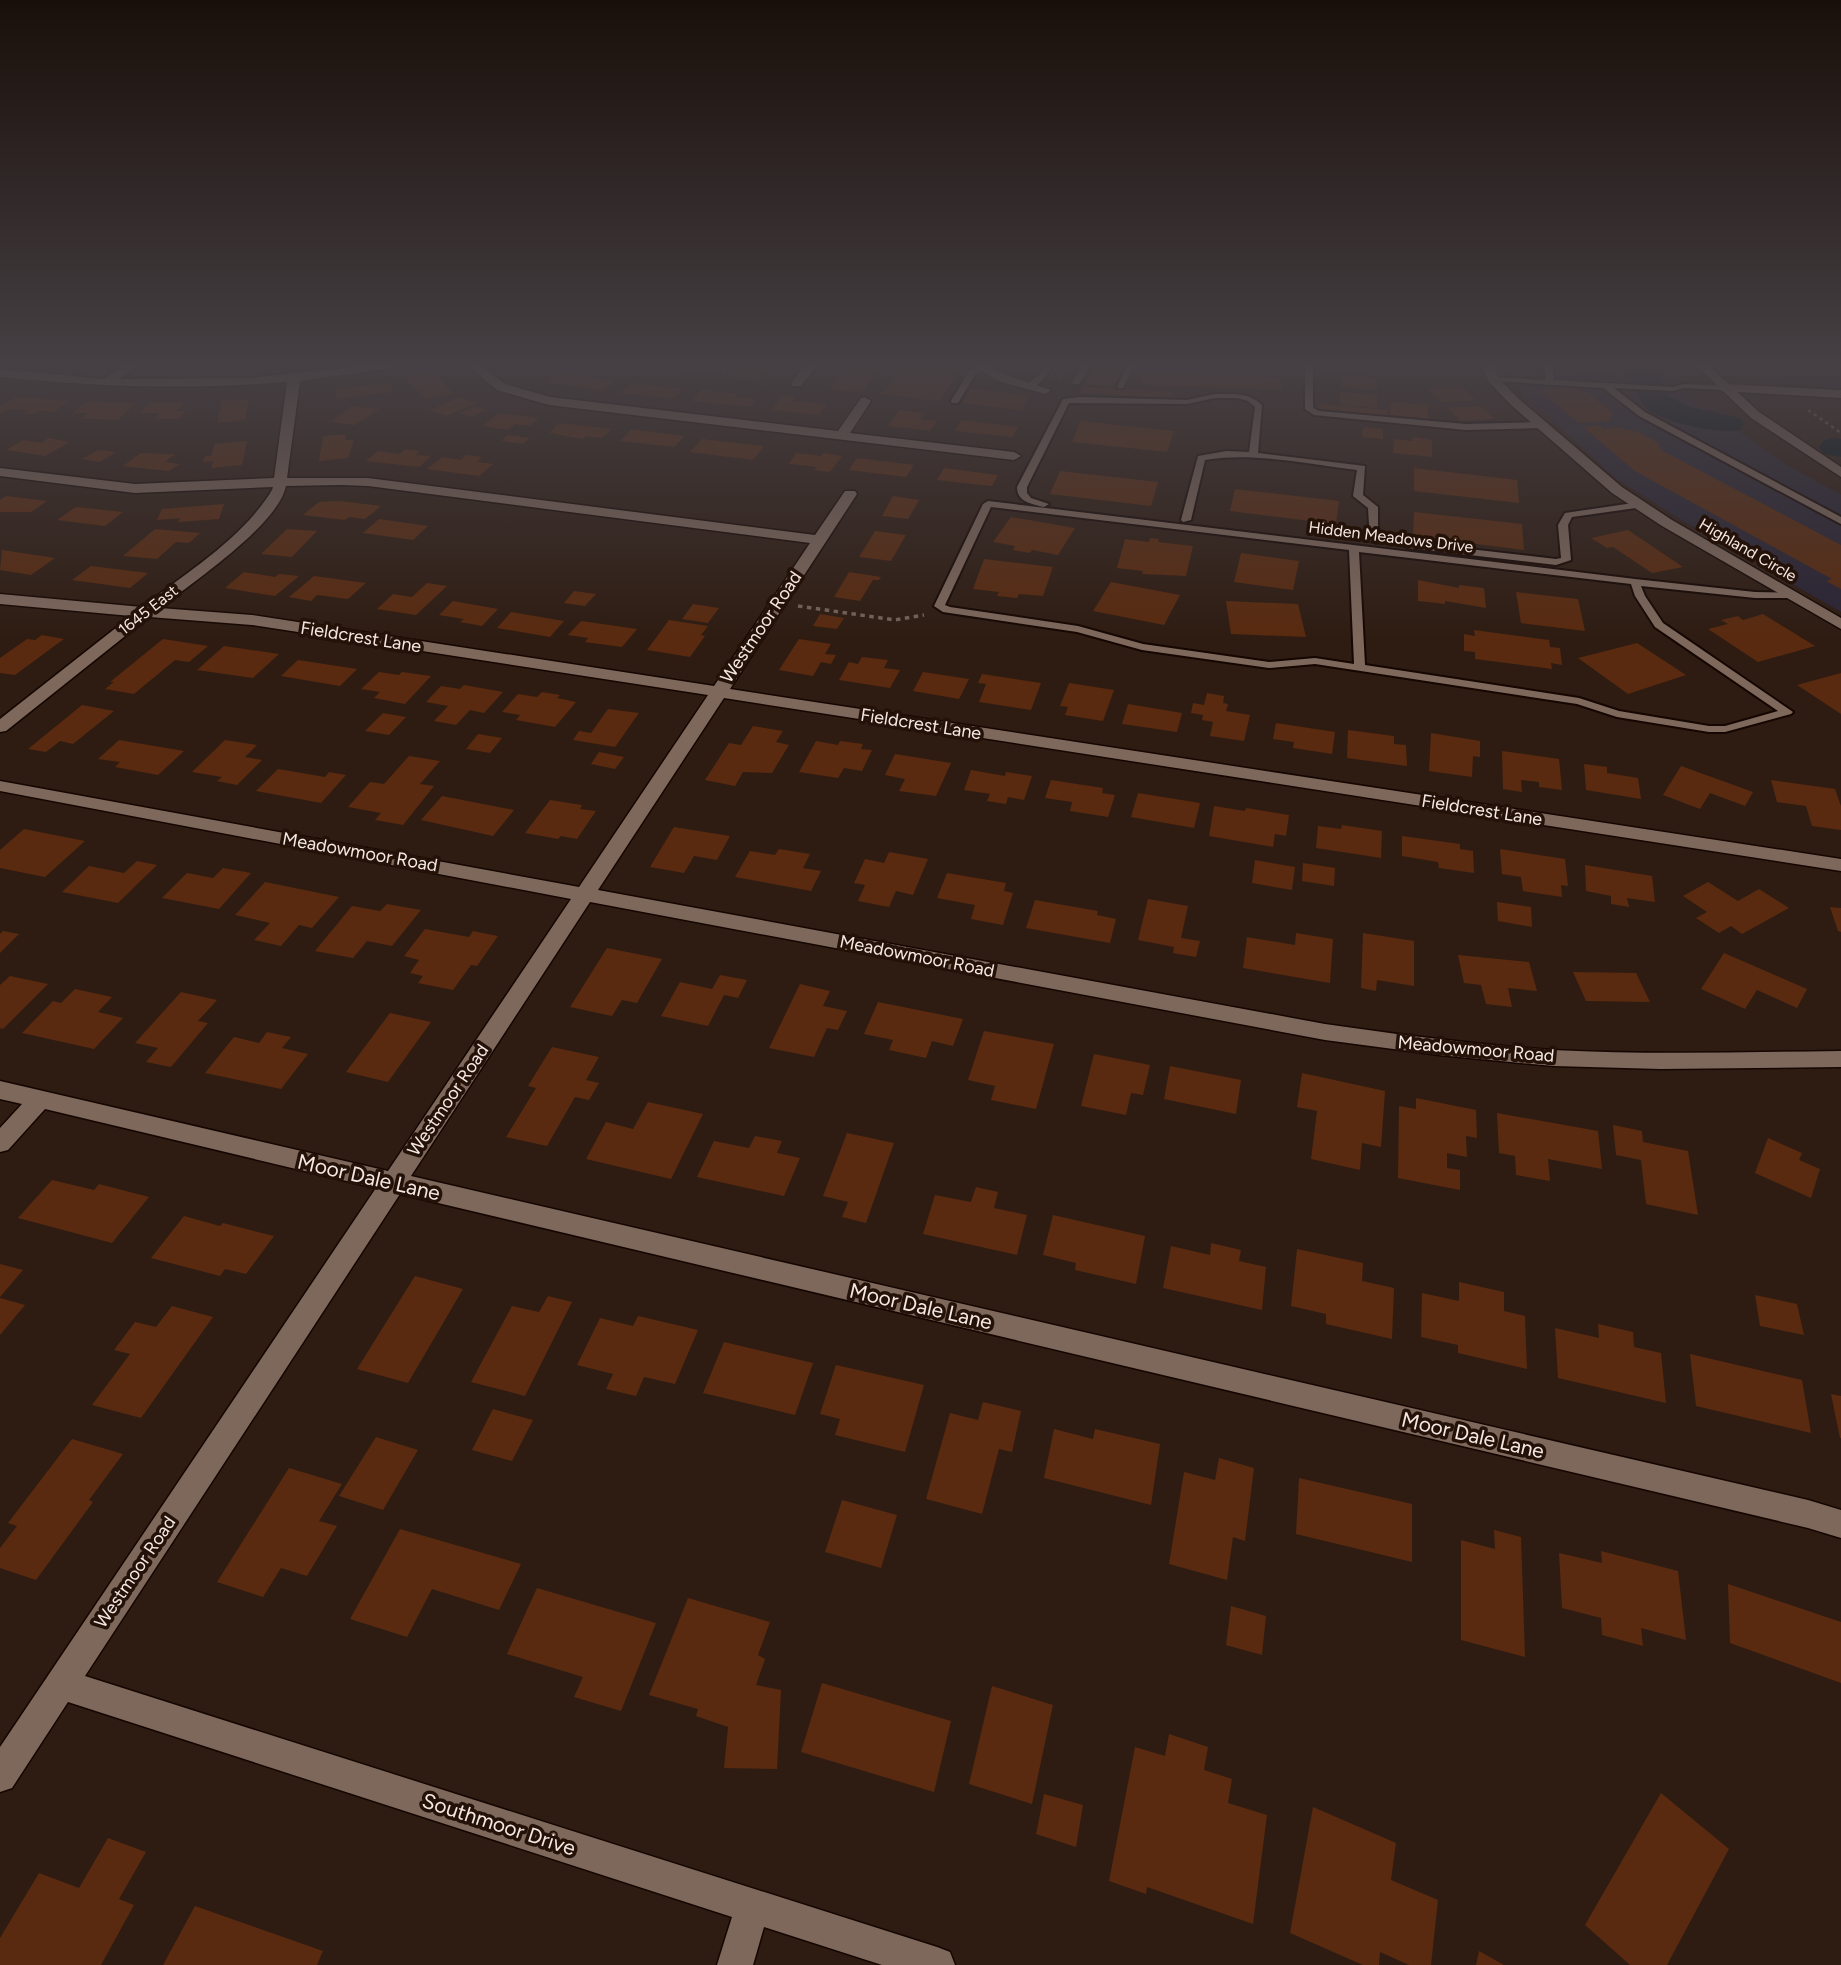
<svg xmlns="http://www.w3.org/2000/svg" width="1841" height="1965" font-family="Figtree,sans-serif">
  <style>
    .commercial { fill: #2a2434 }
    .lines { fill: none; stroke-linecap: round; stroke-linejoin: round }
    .river { fill: #03141d; fill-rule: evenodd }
    .building { fill: #592a0f }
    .lane-casing { stroke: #150601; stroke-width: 4 }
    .street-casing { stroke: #150601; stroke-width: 3 }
    .secondary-casing { stroke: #150601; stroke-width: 3 }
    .path-far1 { stroke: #73635a; stroke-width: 2.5; stroke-dasharray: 3.5 3.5; stroke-linecap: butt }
    .path { stroke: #73635a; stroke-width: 3.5; stroke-dasharray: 4.5 4.5; stroke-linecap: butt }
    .lane { fill: #7e685c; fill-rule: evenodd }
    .street { fill: #7e685c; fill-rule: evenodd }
    .secondary { fill: #7e685c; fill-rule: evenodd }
    .labels { text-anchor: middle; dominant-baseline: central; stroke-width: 7; stroke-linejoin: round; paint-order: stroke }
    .far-street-label { font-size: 16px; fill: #f5e8e2; stroke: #241209 }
    .street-label { font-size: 18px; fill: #f5e8e2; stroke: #241209 }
    .near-street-label { font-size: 21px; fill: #f5e8e2; stroke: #241209 }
  </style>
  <rect width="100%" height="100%" fill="#2e1c12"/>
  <!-- commercial -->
  <path class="commercial" d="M1504 364H1656L1673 389 1729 424 1785 464 1841 495V612L1680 519 1617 479 1505 377Z
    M1743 364H1841V388L1757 381Z"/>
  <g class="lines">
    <!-- river -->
    <path class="river" d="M1623 364H1651L1669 396 1690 407 1740 418 1744 424 1740 430C1720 435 1662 422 1646 408 1636 398 1629 377 1623 364Z
      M1835 438 1841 439V457L1824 454 1819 447 1824 440Z"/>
  </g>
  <!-- building -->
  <path class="building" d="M687 364H720L709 375 678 372Z
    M741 364H774L760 380 729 377Z
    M849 364H882L863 392 830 389Z
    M903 364H952L963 365 939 401 881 394Z
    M1024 364H1041L1035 374 1019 372Z
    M1055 364H1070L1061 380 1046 378Z
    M1096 364H1125L1113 387 1085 384Z
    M1320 364 1365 367 1366 373 1319 369Z
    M1578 364H1614L1618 375 1581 372Z
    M432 372 453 393 425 399 405 378Z
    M1154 372 1280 378 1283 390 1141 385 1140 373Z
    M560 373 615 381 602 391 547 382Z
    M1341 375 1376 378 1377 390 1341 387Z
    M391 383 392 392 337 399 336 389Z
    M632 383 682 389 673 399 622 393Z
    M1082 387 1172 392V398L1081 393Z
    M1462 387 1475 400 1441 402 1428 388Z
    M1567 388 1588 393 1613 413 1610 421 1578 423 1541 390Z
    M971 389 1029 396 1021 410 962 403Z
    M701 390 737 394 735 397 757 399 751 407 692 401Z
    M1340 392 1377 395V408L1340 405Z
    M783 395 796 396 793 401 827 404 819 415 771 410Z
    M460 397 477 403 446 416 429 410Z
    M14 398H29L70 401 54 412 39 411 34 414 24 413 29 410 8 409 0 414V407Z
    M249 399 245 420 217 423 222 401Z
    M86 402 136 403 118 420 81 419 88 413H73Z
    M185 402 177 411H186L179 419H155L160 413H139L149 403Z
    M1390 402 1428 405 1429 419 1390 415Z
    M1319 404 1387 410V416L1319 410Z
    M351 406 380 409 355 425 331 422Z
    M475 406 487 410 471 417 460 413Z
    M1480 406 1495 419 1461 421 1447 408Z
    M899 410 925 413 920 419 937 421 930 431 888 426Z
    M498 413 539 418 530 426 515 424 508 430 482 426Z
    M961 420 1018 427 1013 437 955 431Z
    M1080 421 1174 431 1167 452 1072 442Z
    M559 423 612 429 602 438 586 436 583 439 549 433Z
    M1599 425 1604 429 1615 427 1639 432 1659 443 1661 450 1841 545V589L1826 581 1832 579 1635 471 1583 427Z
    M1363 427 1383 429V439L1362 437Z
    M631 429 685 436 674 447 620 441Z
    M346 434 345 440H354L348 458 319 461 323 436Z
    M508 435 530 438 523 444 501 441Z
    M1413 437 1432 440V457L1393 453 1394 439 1412 441Z
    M48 438 70 442 45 456 6 450 23 440 41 443Z
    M702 439 764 446 753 460 690 452Z
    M247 441 242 465 211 468 213 461 203 462 205 456H211L215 444Z
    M405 449 420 451 416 455 431 456 419 467 366 461 378 451 400 454Z
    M98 450 116 452 100 462 82 459Z
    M141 453 175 454 165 462 180 464 169 471 123 466Z
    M796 453 821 456 823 453 842 456 830 472 814 470 817 467 789 464Z
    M466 455 482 457 477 462 493 464 479 476 427 469 442 457 461 460Z
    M857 458 914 465 906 477 849 470Z
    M944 468 998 475 992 486 937 480Z
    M1414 468 1517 480 1519 503 1414 491Z
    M1060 471 1158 482 1151 506 1050 494Z
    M1235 489 1339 501 1336 524 1230 511Z
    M6 496 47 501 31 512H0V500Z
    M893 496 919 500 908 519 882 516Z
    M340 501 381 506 365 519 349 517 345 520 303 515 319 502Z
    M224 504 219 519 178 522 180 518 157 520 162 509Z
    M76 507 123 512 105 526 57 520Z
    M1414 512 1522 524 1524 550 1413 536Z
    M1011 517 1075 528 1058 555 1032 550 1030 553 1013 550 1015 546 993 542Z
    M379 519 428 526 413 540 363 533Z
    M155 529 200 533 189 543 176 542 157 559 123 556Z
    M287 529 317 531 292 557 261 554Z
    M1628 530 1683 567 1652 573 1613 547 1607 548 1591 538Z
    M875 531 906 535 891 561 859 557Z
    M1150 538 1159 539 1158 542 1193 546 1186 576 1142 574 1143 571 1117 568 1125 539 1149 542Z
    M2 550 55 558 31 575 0 570Z
    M1241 553 1299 561 1293 590 1234 582Z
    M984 559 1053 567 1043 596 1019 594 1017 598 997 596 999 592 973 589Z
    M91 566 148 573 130 588 72 580Z
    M244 572 275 577 279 574 299 576 275 596 225 588Z
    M849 572 881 577 879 580H873L860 601 834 597Z
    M314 576 366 583 348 599 317 595 311 601 289 597Z
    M1418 580 1459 588V585L1484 588 1486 608 1445 601V604L1418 601Z
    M1111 582 1180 595 1164 625 1093 611Z
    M427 583 447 586 416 615 377 609 393 594 412 597Z
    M574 591 596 594 585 606 564 603Z
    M1516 592 1578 599 1585 631 1521 623Z
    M453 601 498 609 482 626 460 622 464 619 439 615Z
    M1226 601 1298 604 1306 637 1231 634Z
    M693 604 719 608 708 623 682 619Z
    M511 612 564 621 550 637 497 628Z
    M820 614 844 618 837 629 813 626Z
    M1763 614 1815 646 1758 662 1708 629 1728 624 1721 620 1738 616 1743 620Z
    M669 620 708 626 701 635 705 636 690 657 647 650Z
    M581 621 637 629 622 647 585 642 588 638 568 635Z
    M1474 630 1549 640 1550 647 1560 648 1562 665 1551 663 1552 669 1475 659V652L1464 651V634L1475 636Z
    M42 635 64 639 15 675 0 673V658L27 639 35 640Z
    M163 639 208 646 189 662 175 660 134 694 105 689 114 682H110Z
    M799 639 831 644 825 654 836 655 831 664 821 662 813 676 779 670Z
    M1637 643 1686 675 1628 694 1578 658Z
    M224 646 279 654 253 678 197 670Z
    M862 657 888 660 884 668 900 670 890 688 839 680 849 662 858 664Z
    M298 660 357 669 340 686 281 676Z
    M379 672 399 675 402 672 431 676 405 704 374 698 380 692 361 689Z
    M923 672 969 679 959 699 913 691Z
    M1841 673V714L1797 685Z
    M982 674 1041 683 1031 710 979 702 986 684 978 683Z
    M1069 683 1114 690 1103 721 1065 715 1068 707 1060 706Z
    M464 685 503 692 484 713 470 710 456 725 434 721 448 706 426 702 441 686 460 689Z
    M542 692 560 695 557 698 576 702 555 727 516 720 520 715 502 712 518 694 537 697Z
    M1207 693 1224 696 1223 703 1228 704 1226 711 1250 715 1244 741 1210 736 1213 722 1202 720 1203 715 1191 713 1193 703 1204 705Z
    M1128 704 1182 713 1177 732 1122 724Z
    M82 705 114 711 73 744 60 741 46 752 28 749Z
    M608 709 639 713 615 747 573 740 579 731 591 733Z
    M383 713 406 717 389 735 365 731Z
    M1276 723 1335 732 1332 754 1293 748 1294 742 1273 739Z
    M753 726 783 731 776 742 789 745 772 773 743 772 735 786 705 780 729 743 741 745Z
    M1348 730 1394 736V744L1406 745 1407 766 1347 758Z
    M1431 733 1480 741V757L1473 756 1472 777 1429 771Z
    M478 734 502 738 490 753 466 749Z
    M119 740 184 751 158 775 115 767 120 762 98 759Z
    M225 740 257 745 245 757 262 760 237 785 217 781 222 777 192 772Z
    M816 741 838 745 840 741 863 744 861 749 872 750 862 771 844 768 838 778 799 772Z
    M1502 751 1559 759 1562 790 1539 787V782L1521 780 1522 792 1503 789Z
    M599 752 624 757 615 769 591 764Z
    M895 754 951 763 936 796 899 791 905 779 885 775Z
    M409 756 440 761 420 784 434 786 403 825 375 820 381 813 348 807 370 782 384 784Z
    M1584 764 1607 767V773L1638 778 1641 799 1586 790Z
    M1681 766 1753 792 1745 806 1710 793 1700 809 1663 795Z
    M278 769 325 777 329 772 346 775 321 803 256 791Z
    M971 770 1005 776 1006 772 1032 776 1024 800 1008 797 1006 804 987 801 990 794 964 790Z
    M1051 780 1103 788 1102 793 1115 795 1108 817 1070 811 1072 802 1045 798Z
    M1771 780 1835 789 1841 806V830L1812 826 1806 806 1777 802Z
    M1138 793 1200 803 1194 828 1131 817Z
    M442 796 514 810 493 836 421 820Z
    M550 800 582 805 580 809 596 811 577 839 561 836 558 839 525 833Z
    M1214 806 1245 811 1246 808 1289 815 1286 836 1275 834 1273 847 1209 836Z
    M1342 825 1382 831 1381 858 1316 848 1318 826 1341 829Z
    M674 827 730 836 717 860 694 856 684 873 650 867Z
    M24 829 85 841 45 877 0 868V850Z
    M1402 836 1460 844V849L1473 851 1474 873 1439 868 1438 862 1402 856Z
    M779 849 810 854 803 868 821 871 811 891 735 877 750 851 775 855Z
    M1500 849 1565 859 1568 886 1561 885 1562 897 1523 891 1521 877 1502 874Z
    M889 852 928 859 913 895 896 891 889 907 858 901 865 885 854 883 865 859 884 863Z
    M1255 860 1295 867 1292 890 1252 883Z
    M137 861 157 865 118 903 62 892 89 866 124 873Z
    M1303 863 1335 868 1334 886 1302 881Z
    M1585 865 1652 876 1655 902 1627 898 1629 907 1611 904V896L1586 891Z
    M223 868 251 873 219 909 162 898 187 873 213 878Z
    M947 873 1006 883 1004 891 1013 893 1003 925 971 919 975 905 937 898Z
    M265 882 339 897 312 928 299 925 281 946 254 940 270 923 235 915Z
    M1708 882 1738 901 1759 889 1789 908 1742 934 1731 926 1719 933 1696 918 1707 912 1683 896Z
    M1148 899 1188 906 1181 938 1200 941 1196 957 1173 953 1174 947 1138 940Z
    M1035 900 1098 911 1097 915 1116 919 1110 943 1026 928Z
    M1497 902 1531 907 1532 927 1498 921Z
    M387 904 421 910 392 946 367 941 353 958 315 951 352 906 380 911Z
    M1830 907 1841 908V932L1838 931Z
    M425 929 469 937 473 931 498 936 477 966 471 965 453 990 418 983 423 976 410 973 419 960 404 956Z
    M3 931 19 934 0 953V934Z
    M1296 933 1333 939 1330 983 1243 968 1247 937 1295 945Z
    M1363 933 1414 941V986L1377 980 1376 991 1361 988Z
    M607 948 662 959 637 1003 622 1000 612 1016 570 1007Z
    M1724 953 1807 989 1797 1008 1757 990 1745 1009 1701 989Z
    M1458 955 1529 962 1537 991 1508 988 1512 1007 1486 1004 1481 985 1464 983Z
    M1573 972 1636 973 1650 1002 1586 1001Z
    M720 975 747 980 738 998 724 995 708 1026 661 1016 680 982 712 989Z
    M10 976 48 984 3 1029 0 1028V985Z
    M800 984 830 991 823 1006 847 1011 838 1030 827 1028 814 1057 769 1048Z
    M75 989 112 997 98 1012 123 1018 94 1049 22 1033 53 1001 61 1003Z
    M181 992 217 1000 198 1021 208 1023 171 1067 146 1062 158 1048 135 1043Z
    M878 1002 963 1019 953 1046 932 1041 926 1058 889 1050 893 1040 864 1034Z
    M390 1013 431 1022 388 1082 346 1072Z
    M984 1031 1054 1044 1036 1109 991 1100 995 1086 968 1080Z
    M267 1032 291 1037 282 1048 308 1054 281 1089 205 1073 234 1037 259 1043Z
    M552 1047 599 1057 586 1080 599 1083 589 1100 575 1097 547 1146 506 1137 536 1088 528 1086Z
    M1094 1054 1150 1065 1143 1095 1131 1093 1126 1115 1081 1106Z
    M1170 1066 1241 1080 1236 1114 1164 1099Z
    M1302 1073 1385 1091 1381 1147 1362 1143 1360 1170 1311 1159 1317 1111 1297 1107Z
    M1416 1098 1476 1110 1477 1138 1466 1136 1467 1157 1447 1153V1168L1460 1170V1190L1398 1178 1399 1106 1416 1109Z
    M648 1102 703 1114 671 1179 586 1159 606 1122 633 1129Z
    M1497 1113 1598 1131 1602 1169 1548 1159 1550 1181 1516 1175 1515 1156 1499 1153Z
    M1613 1125 1642 1131 1643 1142 1688 1151 1698 1215 1646 1204 1641 1160 1616 1155Z
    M847 1133 894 1143 866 1223 842 1217 848 1202 823 1196Z
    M755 1136 782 1141 777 1153 800 1158 784 1196 697 1177 714 1141 749 1148Z
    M1768 1138 1802 1153 1799 1160 1820 1169 1811 1198 1755 1173Z
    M52 1180 94 1190 99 1184 149 1197 112 1243 18 1218Z
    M976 1187 998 1192 994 1208 1027 1215 1017 1255 923 1234 935 1195 971 1202Z
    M1053 1215 1145 1236 1136 1284 1075 1270 1076 1263 1043 1255Z
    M184 1216 220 1226 223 1223 274 1236 246 1274 225 1269 220 1276 151 1258Z
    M1211 1243 1241 1250 1239 1261 1266 1267 1262 1310 1163 1288 1171 1246 1210 1255Z
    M1297 1249 1363 1263 1362 1281 1394 1288 1392 1339 1326 1324V1314L1291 1306Z
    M0 1264 23 1270 0 1297Z
    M415 1276 463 1289 408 1383 357 1369Z
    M1459 1282 1504 1292V1311L1525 1316 1527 1369 1458 1353V1345L1421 1337 1422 1293 1459 1301Z
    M1755 1295 1797 1304 1804 1335 1760 1326Z
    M548 1296 572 1302 525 1396 471 1382 512 1306 539 1312Z
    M0 1298 25 1305 0 1335Z
    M172 1306 213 1317 141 1418 92 1405 130 1354 114 1350 135 1322 156 1327Z
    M638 1316 698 1330 675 1384 644 1377 636 1396 606 1389 613 1374 577 1365 600 1318 633 1326Z
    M1598 1324 1633 1332 1634 1347 1661 1353 1666 1403 1558 1378 1555 1328 1599 1338Z
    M724 1342 813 1363 795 1415 703 1393Z
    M1690 1354 1802 1380 1811 1433 1696 1406Z
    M836 1365 924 1385 905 1452 835 1435 840 1419 820 1414Z
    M1831 1394 1841 1396V1438H1840Z
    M983 1402 1021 1411 1012 1452 999 1449 982 1514 926 1499 950 1413 978 1420Z
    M493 1409 533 1420 512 1461 472 1450Z
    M1054 1429 1093 1439 1095 1429 1160 1444 1151 1505 1044 1478Z
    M376 1437 418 1450 383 1510 339 1496Z
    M72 1439 123 1454 89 1500 93 1502 36 1580 0 1568V1548L17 1526 8 1523Z
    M1219 1458 1254 1468 1245 1541 1233 1537 1227 1580 1169 1564 1184 1472 1215 1480Z
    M289 1468 342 1484 319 1521 337 1526 307 1576 281 1568 263 1597 217 1582Z
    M1299 1478 1412 1504V1562L1296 1534Z
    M842 1500 897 1515 881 1568 825 1552Z
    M400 1529 521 1564 499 1610 432 1589 407 1637 350 1619Z
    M1494 1530 1521 1537 1525 1657 1461 1640V1540L1495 1549Z
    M1601 1551 1678 1571 1686 1640 1641 1628 1643 1646 1602 1635 1601 1618 1562 1608 1559 1553 1602 1563Z
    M1728 1584 1841 1622V1683L1730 1643Z
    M537 1588 656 1623 621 1711 574 1697 583 1677 507 1654Z
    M688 1598 770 1622 758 1655 765 1659 756 1685 781 1690 777 1769 724 1768 728 1727 696 1716 698 1709 649 1695Z
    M1231 1606 1266 1616 1262 1655 1226 1645Z
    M822 1683 951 1721 934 1792 801 1752Z
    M992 1686 1053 1705 1032 1804 969 1784Z
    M1169 1734 1208 1747 1204 1770 1232 1779 1228 1803 1267 1815 1253 1924 1147 1887 1146 1894 1109 1881 1135 1747 1165 1756Z
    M1661 1793 1729 1849 1667 1965H1630L1585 1925Z
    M1044 1794 1083 1805 1076 1847 1036 1834Z
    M1313 1807 1396 1843 1391 1880 1438 1900 1431 1965H1409L1380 1952 1379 1965H1363L1290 1933Z
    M108 1838 146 1852 119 1899 134 1905 101 1965H0V1938L39 1873 79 1888Z
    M195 1906 323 1951 317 1965H163Z
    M1479 1951 1504 1965H1476Z"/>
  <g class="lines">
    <defs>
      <path id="lane" d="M1046 364H1054C1047 374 1040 388 1027 388V384L1038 376Z
        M1084 364H1092L1079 384H1073L1072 382Z
        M1127 364H1135L1123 388H1117Z
        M1305 364H1313V408L1319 411 1466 424 1541 422 1545 425 1541 428 1466 430 1314 415 1305 409Z
        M1544 364H1552L1554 380 1673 387 1684 384 1728 386 1729 388 1725 390 1684 388 1673 391 1614 388 1645 412 1841 517V524L1639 416 1603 388 1493 381 1489 379 1493 377 1546 380Z
        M978 366 985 368 975 375 958 403H952L951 401 969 371Z
        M1215 394C1233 394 1249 392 1262 405L1258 453 1365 466 1363 495 1378 507V543L1370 541 1368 508 1353 496 1357 470C1307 464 1255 452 1205 460L1191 520 1183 522 1181 520 1198 456 1227 451 1249 452 1255 407 1248 401 1237 398H1215L1187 404 1069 403 1027 487V493L1031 498 1049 504 1044 507C1032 504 1017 502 1017 487L1063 399 1080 397 1187 400Z
        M988 501 1635 579 1755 592 1796 593 1797 595 1792 598H1755L1641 586 1645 596 1663 623 1793 712 1791 714 1725 732H1709L1617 717 1577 704 1315 664 1269 668 1142 650 1077 632 943 612 934 606 983 504ZM991 507 1349 550 1354 664 1315 658 1269 662 1143 644 1078 626 950 607 945 605ZM1359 552 1631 584 1635 596 1655 627 1778 711 1725 726H1709L1619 711 1579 698 1365 665Z
        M1640 502 1643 503V507L1572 517 1568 525 1571 560 1556 565 1408 548 1403 545 1408 542 1556 559 1561 558 1558 525 1565 513Z"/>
      <path id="street" d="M126 364H139L119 379 250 378 379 364H405L399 367 300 381 287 478H368L815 535 845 491H855L857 494 730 689 1841 859V871L724 698 598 890 1325 1024C1401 1035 1477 1045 1553 1050 1649 1055 1745 1052 1841 1051V1067L1661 1069 1553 1066 1439 1055 1325 1040 590 902 411 1176 1808 1500 1841 1510V1538L1808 1528 400 1194 85 1676 937 1947 950 1952 955 1965H882L764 1927 753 1965H717L732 1917 68 1702 12 1788 0 1792V1747L376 1188 45 1109 8 1150 0 1152V1128L22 1104 0 1099V1081L388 1171 571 899 0 791V781L579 887 708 695 252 625 149 617 6 731 0 732V719L131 616 0 604V594L142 607C187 572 242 539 272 490L273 487 135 493 0 476V468L135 484 274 478 287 382C191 390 96 387 0 377V369L104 379ZM341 485 368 486 810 543 714 686 252 615 160 608C193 582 278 525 286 486Z
        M465 364H478L505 384 550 397 838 431 861 398 865 397 871 401 850 433 1014 452 1021 456 1014 460 549 405 497 390Z
        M806 364H818L801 386H793L791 383Z
        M970 364H984L1006 375 1051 390 1045 394 998 381Z
        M1481 364H1493L1498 378 1519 399 1622 487 1672 520 1841 618V629L1662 526 1612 493 1511 405 1489 382Z
        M1725 384 1841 390V398L1721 391 1719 388Z"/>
      <path id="secondary" d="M1695 364H1707L1759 412 1841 467V477L1751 418Z"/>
    </defs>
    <!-- lane casing -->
    <use href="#lane" class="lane-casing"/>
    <!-- street casing -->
    <use href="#street" class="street-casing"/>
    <!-- secondary casing -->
    <use href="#secondary" class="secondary-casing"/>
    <!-- path-far1 -->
    <path class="path-far1" d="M725 364 719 367V371H733L739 364
      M1808 410 1841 433"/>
    <!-- path -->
    <path class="path" d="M798 606 895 620 924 615"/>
    <!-- lane -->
    <use href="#lane" class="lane"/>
    <!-- street -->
    <use href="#street" class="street"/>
    <!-- secondary -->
    <use href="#secondary" class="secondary"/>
  </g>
  <!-- sky -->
  <linearGradient id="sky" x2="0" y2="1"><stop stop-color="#190f0a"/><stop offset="0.57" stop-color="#464044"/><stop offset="1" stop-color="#464044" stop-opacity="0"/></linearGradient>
  <rect width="1841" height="639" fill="url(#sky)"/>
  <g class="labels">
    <!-- far-street labels -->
    <g class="far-street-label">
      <text transform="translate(1391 537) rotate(7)">Hidden Meadows Drive</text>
      <text transform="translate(1748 550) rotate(30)">Highland Circle</text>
      <text transform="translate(148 610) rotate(-38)">1645 East</text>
    </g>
    <!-- street labels -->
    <g class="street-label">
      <text transform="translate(761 627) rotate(-56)">Westmoor Road</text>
      <text transform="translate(361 637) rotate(9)">Fieldcrest Lane</text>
      <text transform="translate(921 724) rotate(9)">Fieldcrest Lane</text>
      <text transform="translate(1482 810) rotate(9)">Fieldcrest Lane</text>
      <text transform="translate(360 852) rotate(10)">Meadowmoor Road</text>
      <text transform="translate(917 956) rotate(11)">Meadowmoor Road</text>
      <text transform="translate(1476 1049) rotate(5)">Meadowmoor Road</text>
      <text transform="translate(448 1100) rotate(-56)">Westmoor Road</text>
      <text transform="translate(135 1572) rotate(-56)">Westmoor Road</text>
    </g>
    <!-- near-street labels -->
    <g class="near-street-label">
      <text transform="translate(369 1177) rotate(13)">Moor Dale Lane</text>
      <text transform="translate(921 1306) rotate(13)">Moor Dale Lane</text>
      <text transform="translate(1473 1435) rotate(13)">Moor Dale Lane</text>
      <text transform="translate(499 1824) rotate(18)">Southmoor Drive</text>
    </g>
  </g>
</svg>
